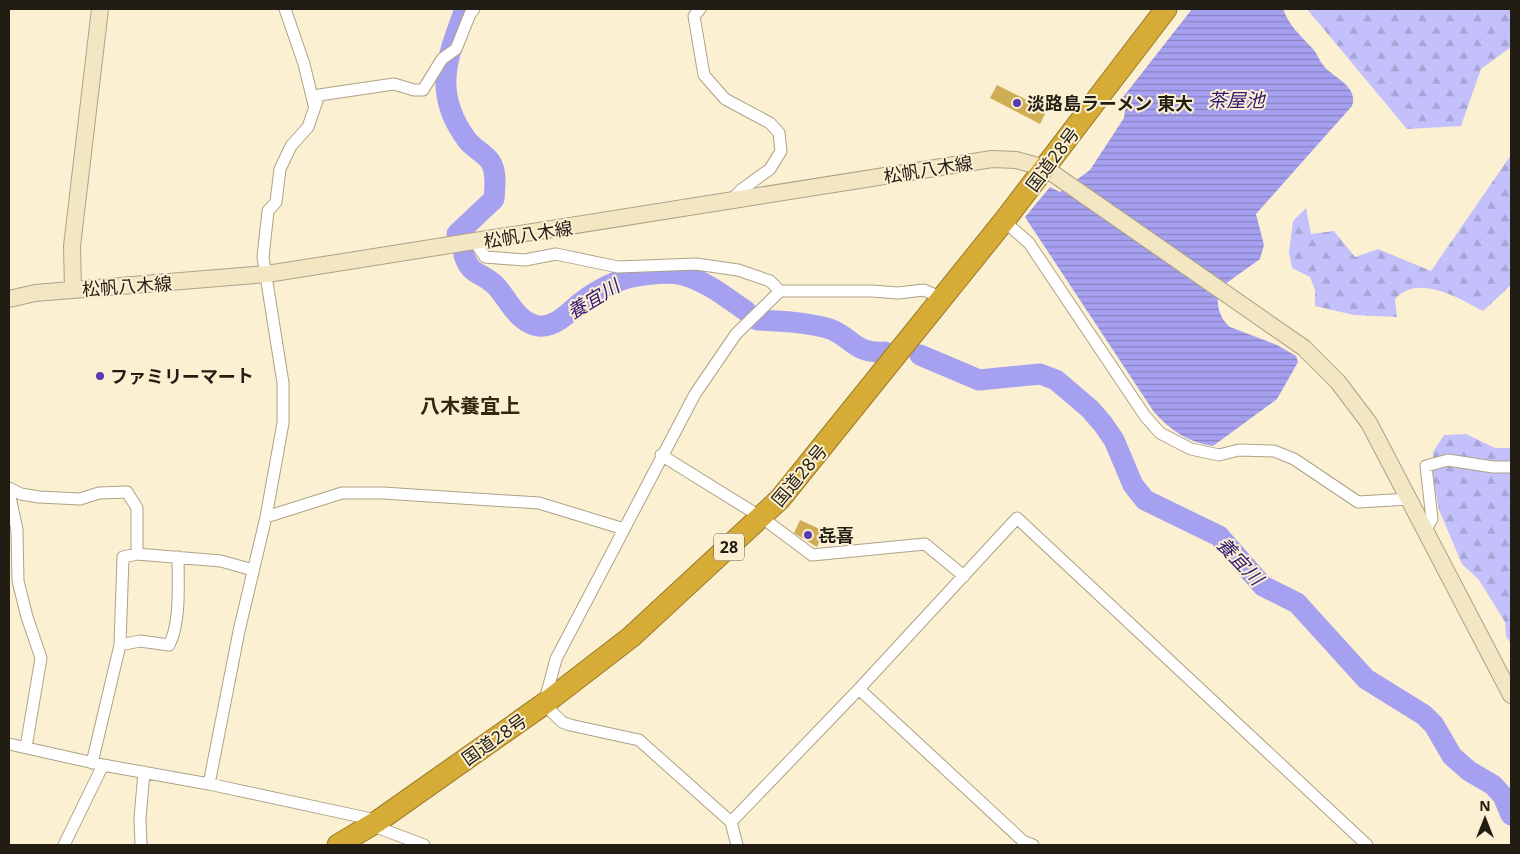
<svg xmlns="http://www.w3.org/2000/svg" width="1520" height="854" font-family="'Noto Sans','Noto Sans JP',sans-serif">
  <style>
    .forest { fill: url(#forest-firs) }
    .water { fill: url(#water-rules) }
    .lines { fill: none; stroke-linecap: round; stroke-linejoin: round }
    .river { stroke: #a6a0f0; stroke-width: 21 }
    .building { fill: #cfad54 }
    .street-casing { stroke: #aea287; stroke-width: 13 }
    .secondary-casing { stroke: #aea287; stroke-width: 18 }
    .highway-casing { stroke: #987a2a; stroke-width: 23 }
    .street { stroke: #fff; stroke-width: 11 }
    .secondary { stroke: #f3e6c3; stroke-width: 16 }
    .highway { stroke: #d7ac36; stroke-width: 21 }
    .poi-dot { fill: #543bb2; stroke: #fcf0d3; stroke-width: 2 }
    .labels { text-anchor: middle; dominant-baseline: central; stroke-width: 4; stroke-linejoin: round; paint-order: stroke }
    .shield { fill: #fcf0d3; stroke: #635c4d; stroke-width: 1 }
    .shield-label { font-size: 16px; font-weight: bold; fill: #221d13 }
    .poi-label { font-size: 18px; font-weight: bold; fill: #221d13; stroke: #fcf0d3; text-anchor: start }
    .street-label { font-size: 18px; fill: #221d13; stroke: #fcf0d3 }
    .water-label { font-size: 19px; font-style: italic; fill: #301874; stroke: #fcf0d3 }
    .quarter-label { font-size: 20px; font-weight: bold; fill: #322810; stroke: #fcf0d3 }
  </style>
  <defs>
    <pattern id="forest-firs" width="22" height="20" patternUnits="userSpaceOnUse" patternTransform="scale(1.25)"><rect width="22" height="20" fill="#c3c0fb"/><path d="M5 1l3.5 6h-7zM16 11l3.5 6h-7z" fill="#a7a5d6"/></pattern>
    <pattern id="water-rules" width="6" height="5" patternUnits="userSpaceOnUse" patternTransform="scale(1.25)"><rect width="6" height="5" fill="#a6a0f0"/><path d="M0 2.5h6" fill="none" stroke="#8782c1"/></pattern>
  </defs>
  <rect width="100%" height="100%" fill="#fcf0d3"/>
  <!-- forest -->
  <path class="forest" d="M1307 9H1511V47L1481 69 1461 126 1407 129Z
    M1511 155V285L1483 311C1459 298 1418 273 1395 299L1397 317 1354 315 1315 306V290L1310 277 1292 268 1289 252 1293 221 1306 208 1311 234 1334 231 1355 257 1378 249 1431 271Z
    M1466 434 1495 448H1511V644L1506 636 1505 622 1479 580 1462 564 1439 510 1433 479V452L1444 435Z"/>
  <!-- water -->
  <path class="water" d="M1192 9H1283C1289 26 1301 36 1313 49 1317 53 1319 60 1323 65 1333 78 1359 86 1352 106L1256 214 1264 245 1260 259 1221 287C1214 300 1219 318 1230 327L1277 345 1296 356 1298 362 1277 399 1213 446C1188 442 1171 431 1154 412L1025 217 1050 187 1060 192 1090 170 1124 118 1125 110 1120 101Z"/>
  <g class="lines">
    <!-- river -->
    <path class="river" d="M457 234 494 199C495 187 497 171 490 161 484 153 473 148 467 140 432 93 447 58 465 9
      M464 255C471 277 481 271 495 285 508 298 514 318 534 325 552 331 568 313 580 303 590 295 604 287 616 282 632 275 667 271 683 275 706 281 727 298 746 311
      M757 320C780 321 807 322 830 329 852 337 854 354 885 352
      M920 355 979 380 1040 374 1056 380 1090 409 1103 424 1114 440 1133 485 1145 500 1219 536 1263 586 1297 603 1366 679 1424 715 1434 725 1452 756 1469 771 1493 785 1503 796 1511 815"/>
  </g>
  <!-- building -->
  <path class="building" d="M997 85 1047 110 1040 124 990 98Z
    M800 520 824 531 817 547 794 533Z"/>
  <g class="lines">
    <defs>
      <path id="street" d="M285 9 304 64 314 105
        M700 9 694 16 704 75 725 99 770 123 779 133 781 151 770 169 741 190 731 201
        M1004 221 1029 243 1145 416 1160 433 1191 449 1219 455 1239 450 1274 451 1294 459 1358 502 1410 499
        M475 242 485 257 525 260 556 254 618 267 696 264 738 270 770 281 780 291
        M661 455 761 517 812 555 925 544 964 576
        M9 488 21 494 39 497 80 499 99 493 127 492 137 508V554
        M9 492 17 530 18 581 27 617 41 658 26 747
        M266 517 342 493H383L539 503 624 529
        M1425 531 1432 519 1426 466 1448 460 1493 467H1511
        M120 645 140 641 169 645C181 623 178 582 178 557
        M859 689 1023 841 1033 845
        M9 744 103 765 209 784 376 820
        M92 763 120 645 123 557 137 554 221 561 253 570
        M209 784 239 631 266 517 283 423V383L263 257 268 211 276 202 280 169 291 146 308 127 319 95 394 84 414 90H423L442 59 456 49 470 14 474 9
        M731 822 859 689 1017 518 1367 845
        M371 825 424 845
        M64 845 103 765
        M141 845 140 818 144 772
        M737 845 731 822 639 740 570 725 562 722 544 704 556 659 695 394 736 334 780 291H872L898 293 924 290 942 298"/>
      <path id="secondary" d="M73 290 72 246 100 9
        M9 299 35 293 267 274 992 159 1016 160 1045 168 1304 348 1338 382 1369 423 1511 695"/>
      <path id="highway" d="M338 845 378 821 544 704 631 637 780 499 1004 221 1166 9"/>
    </defs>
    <!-- street casing -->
    <use href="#street" class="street-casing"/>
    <!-- secondary casing -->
    <use href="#secondary" class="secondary-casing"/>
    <!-- highway casing -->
    <use href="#highway" class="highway-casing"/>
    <!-- street -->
    <use href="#street" class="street"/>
    <!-- secondary -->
    <use href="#secondary" class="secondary"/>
    <!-- highway -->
    <use href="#highway" class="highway"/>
  </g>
  <!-- markers -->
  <g class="poi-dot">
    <circle cx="1017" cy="103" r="5"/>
    <circle cx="100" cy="376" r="5"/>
    <circle cx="808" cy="535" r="5"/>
  </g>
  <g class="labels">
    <!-- shield labels -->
    <rect class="shield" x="714" y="533.5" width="30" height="27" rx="4"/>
    <g class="shield-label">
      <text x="729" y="547">28</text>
    </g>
    <!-- poi labels -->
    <g class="poi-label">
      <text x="1027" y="103">淡路島ラーメン 東大</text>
      <text x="110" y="376">ファミリーマート</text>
      <text x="818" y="535">㐂喜</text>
    </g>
    <!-- street labels -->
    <g class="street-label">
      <text transform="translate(1052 159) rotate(-53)">国道28号</text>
      <text transform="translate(928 169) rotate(-9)">松帆八木線</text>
      <text transform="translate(528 234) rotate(-9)">松帆八木線</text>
      <text transform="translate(127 286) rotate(-4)">松帆八木線</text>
      <text transform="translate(799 475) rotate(-50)">国道28号</text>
      <text transform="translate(494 739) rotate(-35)">国道28号</text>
    </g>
    <!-- water labels -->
    <g class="water-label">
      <text x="1236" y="100">茶屋池</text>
      <text transform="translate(593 299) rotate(-31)">養宜川</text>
      <text transform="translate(1240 561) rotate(46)">養宜川</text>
    </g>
    <!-- quarter labels -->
    <g class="quarter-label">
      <text x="470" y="405">八木養宜上</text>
    </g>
  </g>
  <!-- border -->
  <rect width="1520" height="854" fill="none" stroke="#221d13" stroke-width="20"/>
  <!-- north arrow -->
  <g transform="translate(1485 819)" stroke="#fcf0d3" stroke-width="4" paint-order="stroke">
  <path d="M0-4L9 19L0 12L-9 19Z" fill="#221d13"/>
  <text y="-8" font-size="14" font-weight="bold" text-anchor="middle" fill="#221d13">N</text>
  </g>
</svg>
